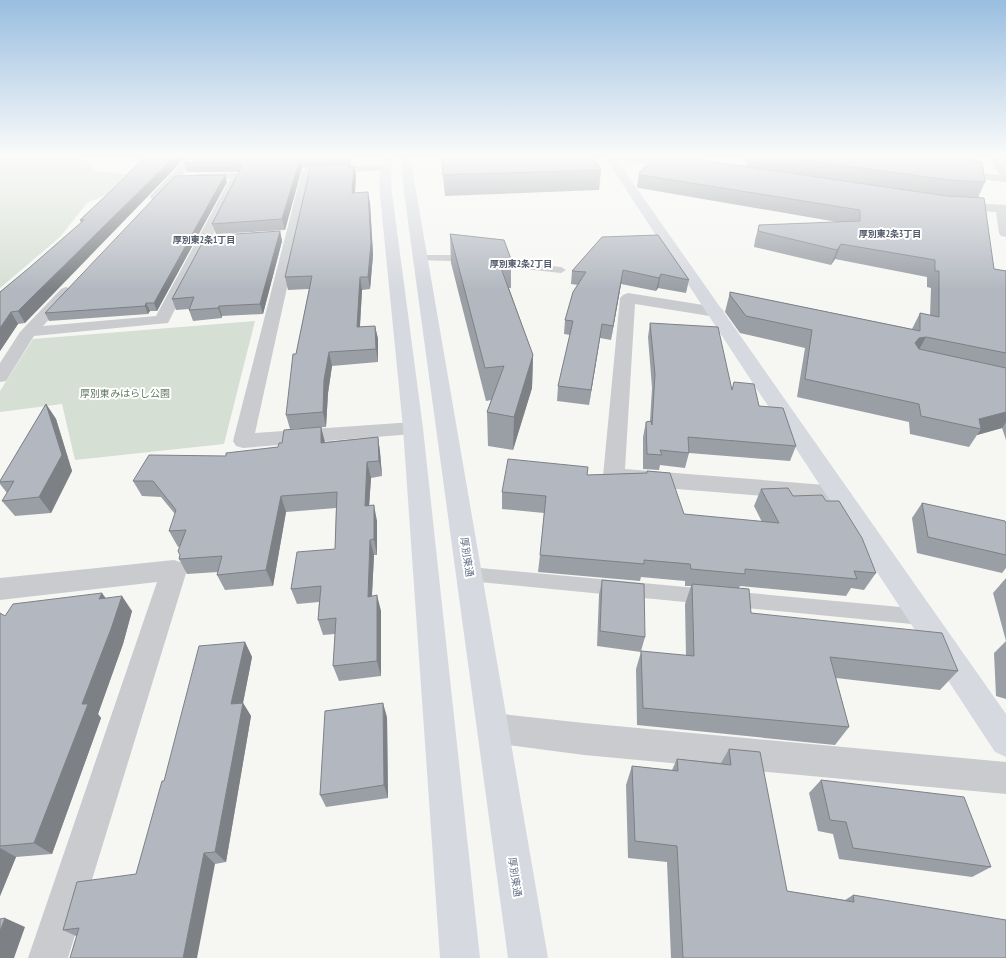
<svg xmlns="http://www.w3.org/2000/svg" width="1006" height="958" font-family="'PT Sans Narrow','Noto Sans JP',sans-serif">
  <style>
    .green { fill: #d6dfd4 }
    .lines { fill: none; stroke-linecap: round; stroke-linejoin: round }
    .lane { fill: #c9cbcf; fill-rule: evenodd }
    .street { fill: #c9cbcf; fill-rule: evenodd }
    .secondary { fill: #d6d9df; fill-rule: evenodd }
    .wall { fill: #9a9ea5 }
    .shaded-wall { fill: #7d8186 }
    .building { fill: #b3b8c0; stroke: #7d8186 }
    .labels { text-anchor: middle; dominant-baseline: central; stroke-width: 4; stroke-linejoin: round; paint-order: stroke }
    .far-neighbourhood-label { font-size: 9px; font-weight: bold; fill: #515b6b; stroke: #fff }
    .park-label { font-size: 10px; fill: #5f795e; stroke: #fff }
    .street-label { font-size: 10px; fill: #637087; stroke: #fff }
  </style>
  <rect width="100%" height="100%" fill="#f6f7f3"/>
  <!-- green -->
  <path class="green" d="M0 156H80L96 171 125 174 112 192 87 203 60 237 0 288Z
    M255 321 224 444 75 460 62 404 0 412V391L33 339Z"/>
  <g class="lines">
    <!-- lane -->
    <path class="lane" d="M420 255H450L561 267 566 270 561 273 450 261 416 260 415 258Z
      M469 567 922 609 929 611 932 617 929 623 922 625 469 581 462 579 460 574 462 569Z"/>
    <!-- street -->
    <path class="street" d="M189 156H200L160 200H152L150 197 152 194Z
      M608 156H635L680 163 685 166 680 169 613 159Z
      M987 156H997L1006 168V182L956 177 951 174 956 171 1000 175Z
      M386 165 390 166 391 168 390 170 312 174 255 433 413 422 420 423 423 428 420 433 413 434 243 448 236 446 233 441 302 171 307 168Z
      M237 173 243 176 168 323 34 336 6 381 0 382V363L20 332 61 289 66 287 71 289 74 292 43 326 156 316 230 179 195 180 189 177 195 174Z
      M955 202 1006 205V237L1001 236 999 233 996 212 951 209 949 206 951 203Z
      M628 293 716 307 722 309 724 312 722 315 716 317 635 304 625 469 838 486 846 488 849 494 846 500 838 502 614 484 606 481 603 476 620 298 623 295Z
      M174 560 183 563 187 570 68 958H28L157 582 0 600V578Z
      M493 713 584 723 1006 762V794L584 755 493 743 482 739 478 728 482 717Z"/>
    <!-- secondary -->
    <path class="secondary" d="M382 156H392L391 185 423 428 480 958H440L403 428 379 185Z
      M401 156H411L415 185 548 958H508L403 185Z
      M604 156H614L1006 714V757L995 752Z"/>
  </g>
  <!-- wall -->
  <path class="wall" d="M350 156 351 161V166H354L356 176 355 193 370 203 373 255 370 289 362 290 360 327 375 326 378 339V362L332 366 328 393 326 427 290 429 286 415 296 354 309 289 288 290 285 277 311 167 302 168 285 230 216 234 212 224 239 172H187L184 163Z
    M441 156H593L601 170 599 190 445 196Z
    M656 156H699L697 160 746 167 748 156H979L977 161 985 182 978 198 994 269 1006 271V440L1002 428 977 435 969 447 910 434 909 422 797 397 805 348 740 333 725 312 730 292 912 329 920 313 930 316 931 288 927 287V277L835 259 831 265 754 247 755 240 759 225 837 222 639 188 637 187 639 173Z
    M1002 156H1006V166L1003 162Z
    M227 182 157 311H150L148 314 49 321 45 313Z
    M113 189 25 323 18 324 0 351V292L29 268 81 223 80 220Z
    M280 231 282 241 263 314 222 316V318L193 321 189 310V309L176 310 172 299Z
    M450 234 511 259V288H509L533 355 532 388 513 450 488 446 487 412 491 400 486 401 451 263Z
    M602 237 689 280 686 293 658 288 656 291 621 284 611 340 600 338 589 405 557 401 558 386 570 335 564 334 565 320 578 285 571 284 572 271Z
    M650 323 732 390 759 406 796 446 790 461 689 453 685 468 660 465 659 470 643 469V437L646 422 650 421 652 388 648 337Z
    M46 404 56 419 72 471 51 513 15 516 2 501 7 493 0 484V481Z
    M321 427 325 442 378 437 380 452 382 476 371 478 369 506 377 521V555H374L372 596 381 611V676L339 681 333 666 335 634 323 635 318 620 319 602 297 604 291 589 335 549 336 508 286 512 273 586 225 590 217 575 218 572 187 574 179 559 180 555V546L178 547 169 531 175 514 161 497 142 496 133 481 226 456 278 447 282 443Z
    M647 471 684 514 762 522 754 506 761 489 793 496 826 501 876 573 864 590 851 588 846 596 740 586 739 588 751 613 958 671 940 690 836 678 849 727 835 745 637 725 636 669 641 652 597 646 599 595 602 580 645 637 641 651 686 656 685 604 691 586H685V581L641 577 640 581 538 572 540 555 544 513 502 509V492L587 475 647 473Z
    M922 503 1006 523V568L1002 573 917 553 912 518Z
    M1006 578V699L996 696 994 653 1006 641 993 593Z
    M105 598 132 611 123 644 98 714 101 718 52 854 16 857 0 896V613L5 616Z
    M245 642 252 657 243 703 251 716 226 862 215 864 76 936 63 930 136 874 164 781Z
    M387 717 388 798 326 807 320 795Z
    M729 749 787 891 845 900 853 895 1006 958H671L667 862 628 858 626 785 632 766 672 770 677 759 721 763Z
    M821 780 991 867 972 877 839 859 833 834 818 831 809 793Z"/>
  <!-- shaded-wall -->
  <path class="shaded-wall" d="M175 156H187L25 323 18 311Z
    M349 156H350L351 161V166Z
    M300 159 302 168 285 230 282 219Z
    M354 166 356 176 354 204 352 193Z
    M225 175 227 182 157 311 154 303Z
    M368 192 370 203 373 255 370 289 368 277Z
    M280 231 282 241 263 314 260 304Z
    M841 244 835 259 831 265 837 250Z
    M623 270 621 284 611 340 613 326Z
    M661 274 658 288 656 291 659 278Z
    M360 277 362 290 359 340 357 327Z
    M146 303 150 311 148 314 145 306Z
    M219 306 222 316V318L218 308Z
    M11 312 18 324 0 351V328Z
    M602 324 600 338 589 405 591 390Z
    M375 326 378 339V362L376 349Z
    M926 337 916 355 915 343 919 338Z
    M329 352 332 366 328 393 326 427 323 412 324 380Z
    M533 355 532 388 513 450 514 417Z
    M46 404 56 419 72 471 51 513 39 497Z
    M1006 412V422L1002 428 977 435 981 429 979 419Z
    M321 427 325 443H321Z
    M378 437 380 452 382 476 379 461Z
    M367 462 371 478 368 522 365 506Z
    M281 496 286 512 273 586 266 570Z
    M374 505 377 521V555L374 539Z
    M370 540 374 555 371 612 368 597Z
    M102 593 113 608 99 599Z
    M377 595 381 611V676L377 661Z
    M122 596 132 611 123 644 98 714 101 718 52 854 34 843 82 704Z
    M245 642 252 657 240 718 231 704Z
    M243 703 251 716 226 862 215 852Z
    M383 703 387 717 388 798 384 785Z
    M0 848 16 857 0 896Z
    M204 853 215 864 197 958H183Z
    M5 918 25 927 14 958H0V931Z"/>
  <!-- building -->
  <path class="building" d="M145 156H175L18 311 11 312 0 328V292L29 268 84 220H80L113 189Z
    M190 156H349L300 159 282 219 212 224 242 166 234 162 184 163Z
    M442 156H593L601 170 443 175Z
    M656 156H674L947 196 984 198 994 269 1006 271V353L926 337 919 338 915 343 919 349 1006 368V412L979 419 981 429 921 416 919 404 805 379 812 330 746 316 730 295V292L920 331V313L939 317V271H935V260L841 244 837 250 758 231 759 225 860 221V210L641 175 639 173Z
    M775 156H935L937 157 982 162 985 182 949 180Z
    M348 164V166H354L352 193 368 192 371 243 368 277H360L357 327 375 326 376 349 329 352 324 380 323 412 286 415 293 354H296L312 276 285 277 311 165Z
    M225 175 154 303H146L145 306 45 313 175 176Z
    M280 231 260 304 219 306 218 308 189 310 194 297 172 299 206 236Z
    M450 234 504 240 511 259 498 260 533 355 514 417 487 412 504 366 485 368Z
    M658 235 689 280 661 274 659 278 623 270 613 326 602 324 591 390 558 386 573 321 565 320 573 292 586 272 572 271 602 237Z
    M650 323 718 327 732 390 734 382 754 384 759 406 783 408 796 446 688 437 689 453 660 450 662 455 647 454 646 422 651 421 652 425 655 374Z
    M46 404 62 455 39 497 2 501 14 481 0 482V481Z
    M321 427V443L378 437 379 461 367 462 365 506 374 505V539L370 540 368 597 377 595V661L333 666 336 618 318 620 321 586 291 589 297 552 335 549 337 492 281 496 266 570 217 575 222 556 179 559 180 555 178 551 186 530 169 531 176 510 153 481H133L149 455 226 456V453L278 447 279 443H282L284 430Z
    M508 459 588 467 587 475 647 473V471L670 473 684 514 779 523 761 489 788 488 793 496 822 495 826 501H839L862 538 876 573 854 571 857 579 745 569V574L691 569 690 564 644 560V564L540 555 546 496 502 492Z
    M922 503 1005 521 1006 523V555L928 537Z
    M602 580 644 584 645 637 600 631Z
    M692 584 749 589 751 613 942 633 958 671 830 657 849 727 643 708 641 651 694 656Z
    M102 593 99 599 122 596 111 629 82 704H88L34 843 0 846V613L5 616 13 604Z
    M245 642 231 704 243 703 215 852 204 853 183 958H70L79 928 63 930 77 882 136 874 162 781H164L199 646Z
    M383 703 384 785 320 795 325 711Z
    M729 749 760 752 787 891 854 902 853 895 1006 920V958H683L677 846 635 841 632 766 678 771 677 759 731 765Z
    M821 780 964 797 991 867 853 848 846 822 830 820Z
    M5 918 0 931V919Z"/>
  <!-- sky -->
  <linearGradient id="sky" x2="0" y2="1"><stop stop-color="#99bee0"/><stop offset="0.54" stop-color="#fbfbfa"/><stop offset="1" stop-color="#fbfbfa" stop-opacity="0"/></linearGradient>
  <rect width="1006" height="290" fill="url(#sky)"/>
  <g class="labels">
    <!-- far-neighbourhood labels -->
    <g class="far-neighbourhood-label">
      <text x="890" y="233">厚別東2条3丁目</text>
      <text x="204" y="239">厚別東2条1丁目</text>
      <text x="521" y="263">厚別東2条2丁目</text>
    </g>
    <!-- park labels -->
    <g class="park-label">
      <text x="125" y="393">厚別東みはらし公園</text>
    </g>
    <!-- street labels -->
    <g class="street-label">
      <text transform="translate(467 557) rotate(81)">厚別東通</text>
      <text transform="translate(515 877) rotate(81)">厚別東通</text>
    </g>
  </g>
</svg>
